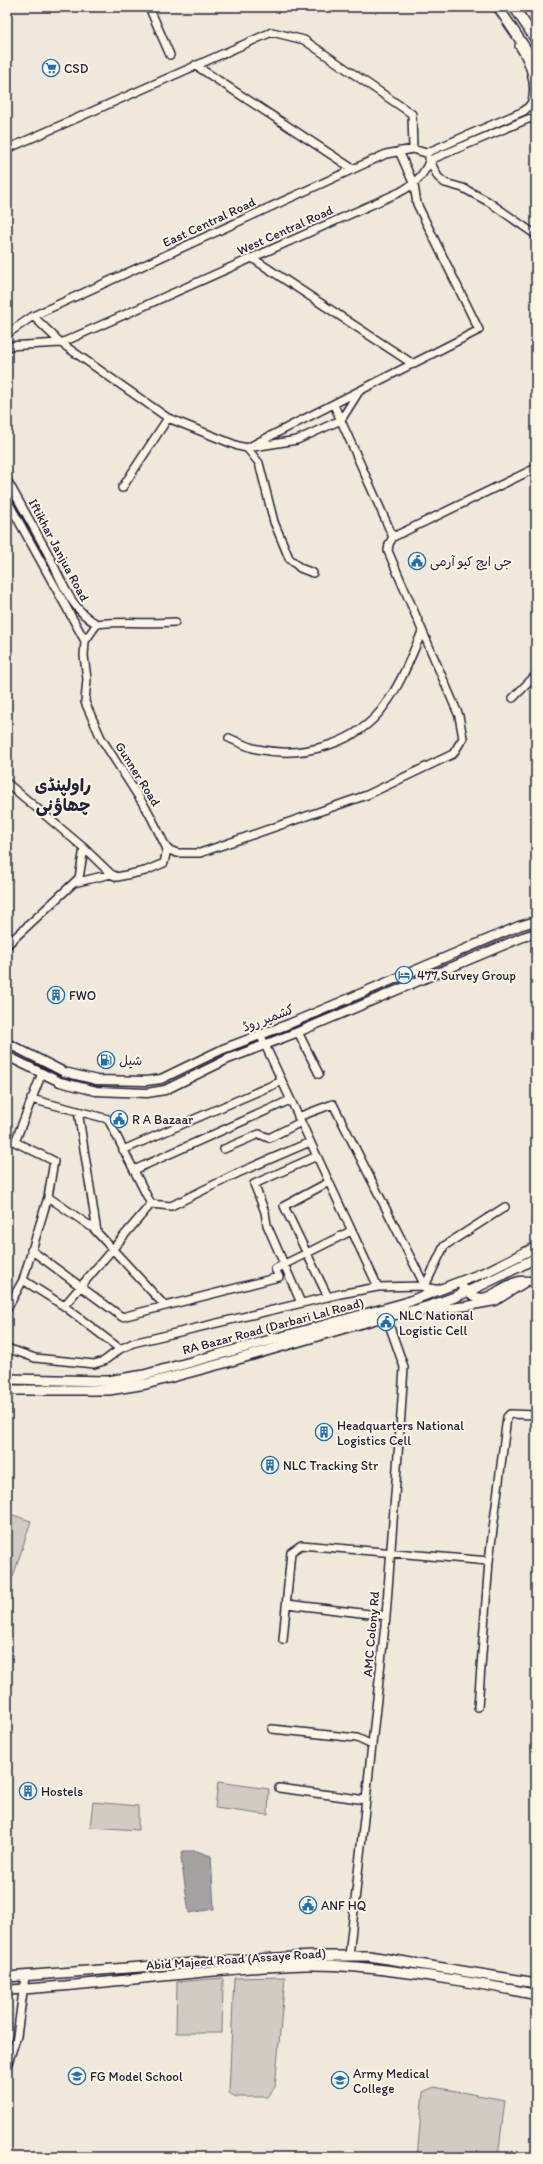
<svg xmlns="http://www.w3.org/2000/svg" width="543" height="2164" font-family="Itim,'Playpen Sans Arabic',sans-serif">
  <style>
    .green { fill: #d1cbc3; stroke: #7a767f }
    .water { fill: #a6a2a2; stroke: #716f79 }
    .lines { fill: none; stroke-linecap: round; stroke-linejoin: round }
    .minor-casing { stroke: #22223b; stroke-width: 10 }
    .tertiary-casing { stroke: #22223b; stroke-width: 11 }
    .secondary-casing { stroke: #22223b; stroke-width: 12 }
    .minor { stroke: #fcf5e5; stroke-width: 7 }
    .tertiary { stroke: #fcf5e5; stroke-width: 8 }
    .secondary { stroke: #fcf5e5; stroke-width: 9 }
    .labels { text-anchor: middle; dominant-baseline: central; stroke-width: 4; stroke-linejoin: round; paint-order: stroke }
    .poi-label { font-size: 13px; fill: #22223b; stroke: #fcf5e5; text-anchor: start }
    .street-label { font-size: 13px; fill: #22223b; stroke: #fcf5e5 }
    .district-label { font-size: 17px; font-weight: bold; fill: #22223b; stroke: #fcf5e5 }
  </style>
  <rect width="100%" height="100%" fill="#efe8db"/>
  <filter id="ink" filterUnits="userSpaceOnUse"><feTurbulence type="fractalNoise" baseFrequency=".025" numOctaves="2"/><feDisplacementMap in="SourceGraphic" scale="8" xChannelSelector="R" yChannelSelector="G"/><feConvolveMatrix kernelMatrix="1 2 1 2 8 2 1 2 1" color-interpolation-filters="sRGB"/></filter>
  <g filter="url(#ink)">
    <!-- green -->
    <path class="green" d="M7 1513 31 1521 13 1577 7 1574Z
      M218 1782 269 1789 268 1815 215 1808Z
      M93 1802 138 1806V1830L90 1827Z
      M285 1977 275 2087 267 2097H236L229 2093 234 1978Z
      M223 1978 222 2033H176L177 1982Z
      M434 2087 505 2100 498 2157H417L423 2092Z"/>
    <!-- water -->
    <path class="water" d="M183 1851H197L211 1856 214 1909 189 1913 181 1858Z"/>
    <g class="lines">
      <defs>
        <path id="minor" d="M149 7 170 55
          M195 65 353 169
          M7 149 272 32 304 40 412 114 413 149
          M426 153 524 111C527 108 531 105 532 101 537 84 529 60 519 46
          M429 159 438 177 445 183 463 188 489 202 536 235
          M430 160 528 119H536
          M252 258 413 364
          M33 316 61 343 168 418 238 446 247 448 297 440 341 420 358 393
          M7 334 33 316 386 154 413 149 426 153
          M7 346 61 343 400 192C415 184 423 176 430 160
          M334 405 393 537
          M247 448 479 330 417 204 414 185 399 151
          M247 448 259 463 274 522 289 558 300 568 313 573
          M7 480C20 503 33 526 46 550 61 577 68 608 97 624
          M122 488 168 418
          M7 500 85 641 84 656 87 679 85 702 101 738 149 813 167 849 164 863 145 871 117 877 111 874 84 848 7 783
          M85 641 97 624C123 621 149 624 175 622
          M513 698 536 675
          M229 738C238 742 247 747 257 749 302 759 358 744 385 705 401 684 411 656 422 632
          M167 849 177 853H200L367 795 453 754 463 738 459 716 388 551 389 544 393 537 536 468
          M74 883 111 874
          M7 945 79 878 84 848
          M298 1032 319 1074
          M260 1034 378 1287 421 1286 439 1290
          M31 1099 108 1119 151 1204 64 1306
          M78 1111 97 1232
          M298 1117 333 1104 425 1286
          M224 1149 259 1134 269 1138 301 1122
          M123 1150 282 1081
          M134 1170 290 1100
          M48 1197 93 1228 165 1306
          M151 1204 171 1206 238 1173 310 1142
          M31 1250 122 1317 279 1277 275 1269 351 1231
          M23 1280 64 1306 120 1349
          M425 1286 444 1246 505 1207
          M328 1297 284 1206 329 1182
          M301 1303 267 1225 265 1212 254 1184 317 1156
          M7 1309 23 1280 48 1197 54 1161 15 1142 42 1073
          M7 1348 35 1358 94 1364 104 1361 120 1349 133 1343 340 1294 378 1287
          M287 1604 386 1616
          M283 1640 291 1552 301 1545 489 1561
          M478 1707 489 1561 507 1417 510 1414 536 1415
          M272 1729 357 1738 372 1745
          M279 1788 366 1800
          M349 1956 386 1616 401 1414 404 1367 386 1316
          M7 2066 17 2036 25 1977"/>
        <path id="tertiary" d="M7 1043 64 1072 97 1080 146 1081 161 1079 223 1049 289 1024 519 926 536 921
          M7 1056 60 1082 96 1091 147 1093 165 1090 228 1059 298 1032 523 937 536 933
          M459 1283C486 1315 494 1286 520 1281 525 1280 531 1281 536 1282
          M424 1311 467 1306 495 1301 527 1281"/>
        <path id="secondary" d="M498 7 536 64
          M514 7 536 40
          M7 1379 108 1381 144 1375 405 1303 488 1271 536 1247
          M7 1390H109L146 1384 228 1362 386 1316C440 1309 488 1282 536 1258
          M7 1977 221 1961 313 1956H369L536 1983
          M7 1990C107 1985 206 1968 305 1965 345 1964 384 1970 423 1975 461 1981 498 1986 536 1995"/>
      </defs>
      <!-- minor casing -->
      <use href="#minor" class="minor-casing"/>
      <!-- tertiary casing -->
      <use href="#tertiary" class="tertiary-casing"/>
      <!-- secondary casing -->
      <use href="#secondary" class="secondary-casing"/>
      <!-- minor -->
      <use href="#minor" class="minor"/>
      <!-- tertiary -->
      <use href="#tertiary" class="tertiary"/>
      <!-- secondary -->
      <use href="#secondary" class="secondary"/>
    </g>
  </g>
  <!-- icons -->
  <defs>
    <symbol id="supermarket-ring" viewBox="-11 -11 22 22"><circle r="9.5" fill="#fcf5e5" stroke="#1f6fb2" stroke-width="1.5"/><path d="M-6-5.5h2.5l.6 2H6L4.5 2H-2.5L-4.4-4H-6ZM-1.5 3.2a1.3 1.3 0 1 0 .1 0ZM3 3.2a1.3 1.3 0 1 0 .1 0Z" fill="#1f6fb2"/></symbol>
    <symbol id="civic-ring" viewBox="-11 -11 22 22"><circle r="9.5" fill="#fcf5e5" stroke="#1f6fb2" stroke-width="1.5"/><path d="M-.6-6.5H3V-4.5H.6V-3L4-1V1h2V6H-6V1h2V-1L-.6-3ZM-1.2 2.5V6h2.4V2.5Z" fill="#1f6fb2"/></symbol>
    <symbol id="hotel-ring" viewBox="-11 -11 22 22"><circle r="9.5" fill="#fcf5e5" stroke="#1f6fb2" stroke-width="1.5"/><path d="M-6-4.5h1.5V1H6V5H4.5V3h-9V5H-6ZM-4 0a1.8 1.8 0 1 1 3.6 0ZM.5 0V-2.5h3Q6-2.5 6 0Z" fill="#1f6fb2"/></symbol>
    <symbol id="building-ring" viewBox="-11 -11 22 22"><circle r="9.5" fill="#fcf5e5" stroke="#1f6fb2" stroke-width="1.5"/><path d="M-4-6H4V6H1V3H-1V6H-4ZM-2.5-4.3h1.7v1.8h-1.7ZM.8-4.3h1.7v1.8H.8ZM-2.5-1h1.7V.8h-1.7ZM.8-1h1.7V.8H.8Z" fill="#1f6fb2"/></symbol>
    <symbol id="fuel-ring" viewBox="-11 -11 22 22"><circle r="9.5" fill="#fcf5e5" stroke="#1f6fb2" stroke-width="1.5"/><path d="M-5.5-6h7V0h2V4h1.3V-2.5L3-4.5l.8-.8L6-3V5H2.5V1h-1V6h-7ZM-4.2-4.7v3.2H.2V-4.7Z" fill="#1f6fb2"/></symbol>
    <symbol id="school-ring" viewBox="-11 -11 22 22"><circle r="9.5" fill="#fcf5e5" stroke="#1f6fb2" stroke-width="1.5"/><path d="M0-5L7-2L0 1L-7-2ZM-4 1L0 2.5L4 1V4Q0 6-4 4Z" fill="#1f6fb2"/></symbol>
    <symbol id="university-ring" viewBox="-11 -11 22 22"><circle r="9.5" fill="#fcf5e5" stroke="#1f6fb2" stroke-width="1.5"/><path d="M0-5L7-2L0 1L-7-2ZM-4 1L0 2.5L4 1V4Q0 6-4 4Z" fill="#1f6fb2"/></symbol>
  </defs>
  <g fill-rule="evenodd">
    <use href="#supermarket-ring" x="41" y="58" width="20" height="20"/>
    <use href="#civic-ring" x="407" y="551" width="20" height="20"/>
    <use href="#hotel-ring" x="394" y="965" width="20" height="20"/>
    <use href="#building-ring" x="46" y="985" width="20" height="20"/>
    <use href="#fuel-ring" x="96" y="1050" width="20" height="20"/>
    <use href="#civic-ring" x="109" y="1109" width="20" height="20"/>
    <use href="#civic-ring" x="376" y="1312" width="20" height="20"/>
    <use href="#building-ring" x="314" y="1422" width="20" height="20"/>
    <use href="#building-ring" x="260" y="1455" width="20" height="20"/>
    <use href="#building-ring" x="18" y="1781" width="20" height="20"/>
    <use href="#civic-ring" x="298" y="1895" width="20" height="20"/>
    <use href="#school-ring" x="67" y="2066" width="20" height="20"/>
    <use href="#university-ring" x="330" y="2070" width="20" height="20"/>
  </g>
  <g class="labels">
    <!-- poi labels -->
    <g class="poi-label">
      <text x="64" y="68">CSD</text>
      <text x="430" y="561">جی ایچ کیو آرمی</text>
      <text x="417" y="975">477 Survey Group</text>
      <text x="69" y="995">FWO</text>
      <text x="119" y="1060">شیل</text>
      <text x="132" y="1119">R A Bazaar</text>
      <text x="399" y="1315">NLC National<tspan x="399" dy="15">Logistic Cell</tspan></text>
      <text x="337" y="1425">Headquarters National<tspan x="337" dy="15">Logistics Cell</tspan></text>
      <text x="283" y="1465">NLC Tracking Str</text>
      <text x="41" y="1791">Hostels</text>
      <text x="321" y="1905">ANF HQ</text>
      <text x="353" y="2073">Army Medical<tspan x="353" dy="15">College</tspan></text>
      <text x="90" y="2076">FG Model School</text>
    </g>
    <!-- street labels -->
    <g class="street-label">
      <text transform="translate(209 222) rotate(-25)">East Central Road</text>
      <text transform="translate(285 230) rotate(-24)">West Central Road</text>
      <text transform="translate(59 550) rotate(62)">Iftikhar Janjua Road</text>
      <text transform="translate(138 774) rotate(58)">Gunner Road</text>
      <text transform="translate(268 1018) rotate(-21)">کشمیر روڈ</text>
      <text transform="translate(273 1326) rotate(-15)">RA Bazar Road (Darbari Lal Road)</text>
      <text transform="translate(371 1634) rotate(-85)">AMC Colony Rd</text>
      <text transform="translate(236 1959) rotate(-4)">Abid Majeed Road (Assaye Road)</text>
    </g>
    <!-- district labels -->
    <g class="district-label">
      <text x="63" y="785">راولپنڈی<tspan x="63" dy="20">چھاؤنی</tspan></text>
    </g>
  </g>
  <!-- margin -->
  <rect width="543" height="2164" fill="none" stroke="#fcf5e5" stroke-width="24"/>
  <rect x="12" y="12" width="519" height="2140" fill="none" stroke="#22223b" stroke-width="1.5" filter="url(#ink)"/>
</svg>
